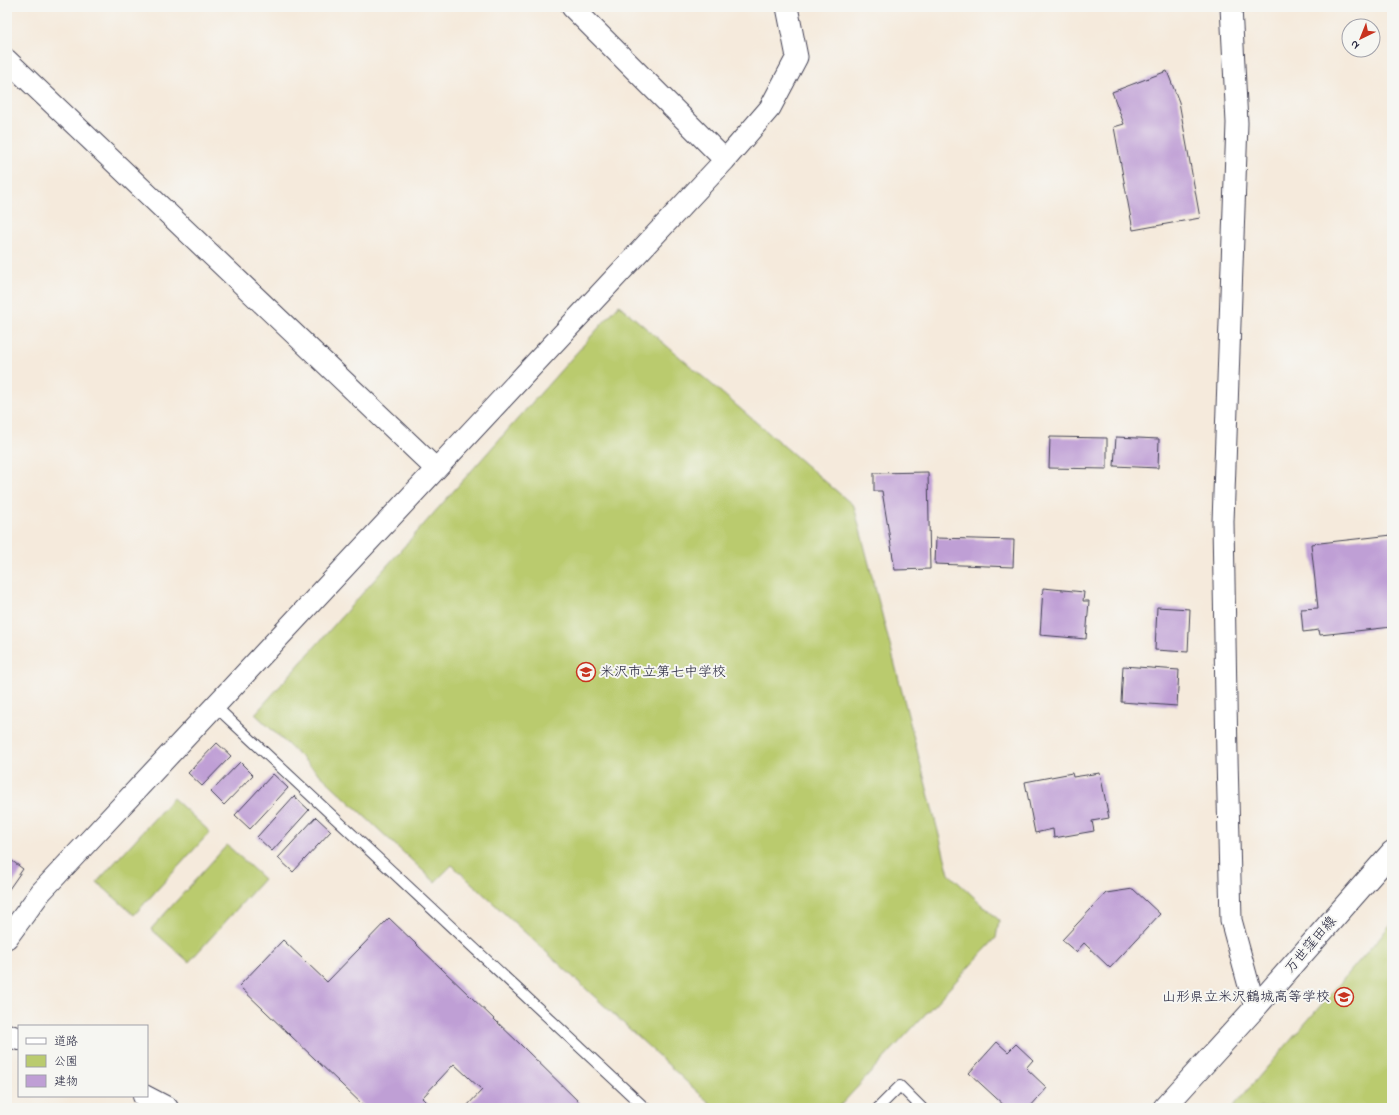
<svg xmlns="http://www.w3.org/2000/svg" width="1399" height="1115" font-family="'Indie Flower','Klee One',sans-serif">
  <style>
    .green { fill: #bacb6e; stroke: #6e7654 }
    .building { fill: #bf9fd5 }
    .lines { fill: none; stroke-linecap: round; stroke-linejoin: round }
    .service-casing { stroke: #424053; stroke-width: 12 }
    .minor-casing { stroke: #424053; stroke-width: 23 }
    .secondary-casing { stroke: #424053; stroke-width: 24 }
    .primary-casing { stroke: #424053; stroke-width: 24 }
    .service { stroke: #fff; stroke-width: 10 }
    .minor { stroke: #fff; stroke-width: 21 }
    .secondary { stroke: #fff; stroke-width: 22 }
    .primary { stroke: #fff; stroke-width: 22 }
    .labels { text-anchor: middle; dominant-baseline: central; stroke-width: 4; stroke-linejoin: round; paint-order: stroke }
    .poi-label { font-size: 14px; fill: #22223b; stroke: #f6f6f2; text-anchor: start }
    .street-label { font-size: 14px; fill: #22223b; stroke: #f6f6f2 }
  </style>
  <rect width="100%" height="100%" fill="#f6f6f2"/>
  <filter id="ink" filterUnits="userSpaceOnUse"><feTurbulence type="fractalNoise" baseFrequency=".025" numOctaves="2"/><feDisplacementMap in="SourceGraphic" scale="8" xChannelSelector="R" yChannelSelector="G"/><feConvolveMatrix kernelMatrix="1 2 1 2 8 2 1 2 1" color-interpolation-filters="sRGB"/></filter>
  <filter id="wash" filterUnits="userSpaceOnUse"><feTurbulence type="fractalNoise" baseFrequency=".012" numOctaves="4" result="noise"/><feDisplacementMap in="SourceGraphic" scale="16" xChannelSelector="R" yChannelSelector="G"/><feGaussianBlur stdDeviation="0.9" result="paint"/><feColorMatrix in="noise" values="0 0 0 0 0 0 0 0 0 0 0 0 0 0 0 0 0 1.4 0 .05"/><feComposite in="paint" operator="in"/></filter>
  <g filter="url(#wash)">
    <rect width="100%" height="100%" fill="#f5eadc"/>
    <!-- green -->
    <path class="green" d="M619 305 854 506 949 874 999 920 996 938 838 1108H715L452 865 435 882 255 714Z
      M173 798 210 832 134 915 97 882Z
      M227 845 264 879 189 962 151 929Z
      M1392 923V1108H1232Z"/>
    <g id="blocks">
      <!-- building -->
      <path class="building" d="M1167 71 1179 102 1200 218 1133 230 1114 127 1124 124 1112 92Z
        M1050 437 1107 438V469L1049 468Z
        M1116 437 1159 439 1158 468 1114 466Z
        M928 472 930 569 895 570 882 491H874V473Z
        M1392 535V627L1320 635 1319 630 1303 632 1301 609 1318 608 1311 544Z
        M936 538 1014 540 1013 567 935 564Z
        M1043 588 1084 592 1083 601H1089L1086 639 1040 635Z
        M1157 607 1190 609 1188 652 1155 650Z
        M1123 666 1179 670 1177 706 1121 702Z
        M217 743 231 756 202 786 188 773Z
        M240 762 253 775 224 805 211 792Z
        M1072 773 1073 777 1100 773 1109 818 1092 821 1094 831 1054 838 1053 829 1035 833 1025 782Z
        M273 774 288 788 250 829 235 815Z
        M294 796 309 810 272 851 257 837Z
        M316 817 331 831 293 872 278 858Z
        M7 857 23 869 7 892Z
        M1133 889 1160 914 1110 968 1084 943 1076 952 1062 940 1106 893Z
        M389 918 522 1046 585 1108H465L482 1090 454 1064 422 1098 432 1108H366L239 986 283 940 327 982Z
        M997 1042 1008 1052 1016 1044 1033 1060 1026 1068 1047 1088 1029 1108H1007L969 1073Z"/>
    </g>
  </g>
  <g filter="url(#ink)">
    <use href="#blocks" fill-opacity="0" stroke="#424053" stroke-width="1"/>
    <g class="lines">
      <defs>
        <path id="service" d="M215 706 645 1108
          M878 1108 900 1086 922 1108"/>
        <path id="minor" d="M572 7 725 160
          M1231 7 1237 123 1223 522 1227 758 1231 920 1255 1008
          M7 60 436 469
          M7 938 41 892 725 160 770 108 797 57 787 7"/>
        <path id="secondary" d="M1164 1108 1255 1008 1392 852"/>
        <path id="primary" d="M7 1035 19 1039
          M144 1096 167 1108"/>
      </defs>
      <!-- service casing -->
      <use href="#service" class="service-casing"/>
      <!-- minor casing -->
      <use href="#minor" class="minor-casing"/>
      <!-- secondary casing -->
      <use href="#secondary" class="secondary-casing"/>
      <!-- primary casing -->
      <use href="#primary" class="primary-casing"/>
      <!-- service -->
      <use href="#service" class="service"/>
      <!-- minor -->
      <use href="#minor" class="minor"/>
      <!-- secondary -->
      <use href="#secondary" class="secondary"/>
      <!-- primary -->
      <use href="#primary" class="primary"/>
    </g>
  </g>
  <!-- icons -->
  <defs>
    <symbol id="school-ring" viewBox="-11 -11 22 22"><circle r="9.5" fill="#f6f6f2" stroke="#c8321e" stroke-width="1.5"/><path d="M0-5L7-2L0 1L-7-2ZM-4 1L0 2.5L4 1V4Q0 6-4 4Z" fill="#c8321e"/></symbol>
  </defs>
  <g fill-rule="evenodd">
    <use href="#school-ring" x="575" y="661" width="22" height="22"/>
    <use href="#school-ring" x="1333" y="986" width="22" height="22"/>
  </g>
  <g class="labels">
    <!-- poi labels -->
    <g class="poi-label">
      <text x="600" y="672">米沢市立第七中学校</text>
      <text x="1330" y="997" text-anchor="end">山形県立米沢鶴城高等学校</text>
    </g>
    <!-- street labels -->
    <g class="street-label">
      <text transform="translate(1311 945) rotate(-49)">万世窪田線</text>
    </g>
  </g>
  <!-- margin -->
  <rect width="1399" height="1115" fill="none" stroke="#f6f6f2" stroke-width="24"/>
  <!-- legend -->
  <rect x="18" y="1025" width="130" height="72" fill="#f6f6f2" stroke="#a1a1a9"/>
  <rect x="26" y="1038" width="20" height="6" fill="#ffffff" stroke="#a1a1a9"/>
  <text x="54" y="1045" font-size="12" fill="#22223b">道路</text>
  <rect x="26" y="1055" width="20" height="12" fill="#bacb6e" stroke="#a1a1a9"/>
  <text x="54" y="1065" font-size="12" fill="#22223b">公園</text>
  <rect x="26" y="1075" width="20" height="12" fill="#bf9fd5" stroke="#a1a1a9"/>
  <text x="54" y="1085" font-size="12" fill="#22223b">建物</text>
  <!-- north arrow -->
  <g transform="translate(1361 38) rotate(223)"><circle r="19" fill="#f6f6f2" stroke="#a1a1a9"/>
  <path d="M0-3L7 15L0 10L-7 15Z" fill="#c8321e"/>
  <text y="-6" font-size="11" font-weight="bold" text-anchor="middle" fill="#22223b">N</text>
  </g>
</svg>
